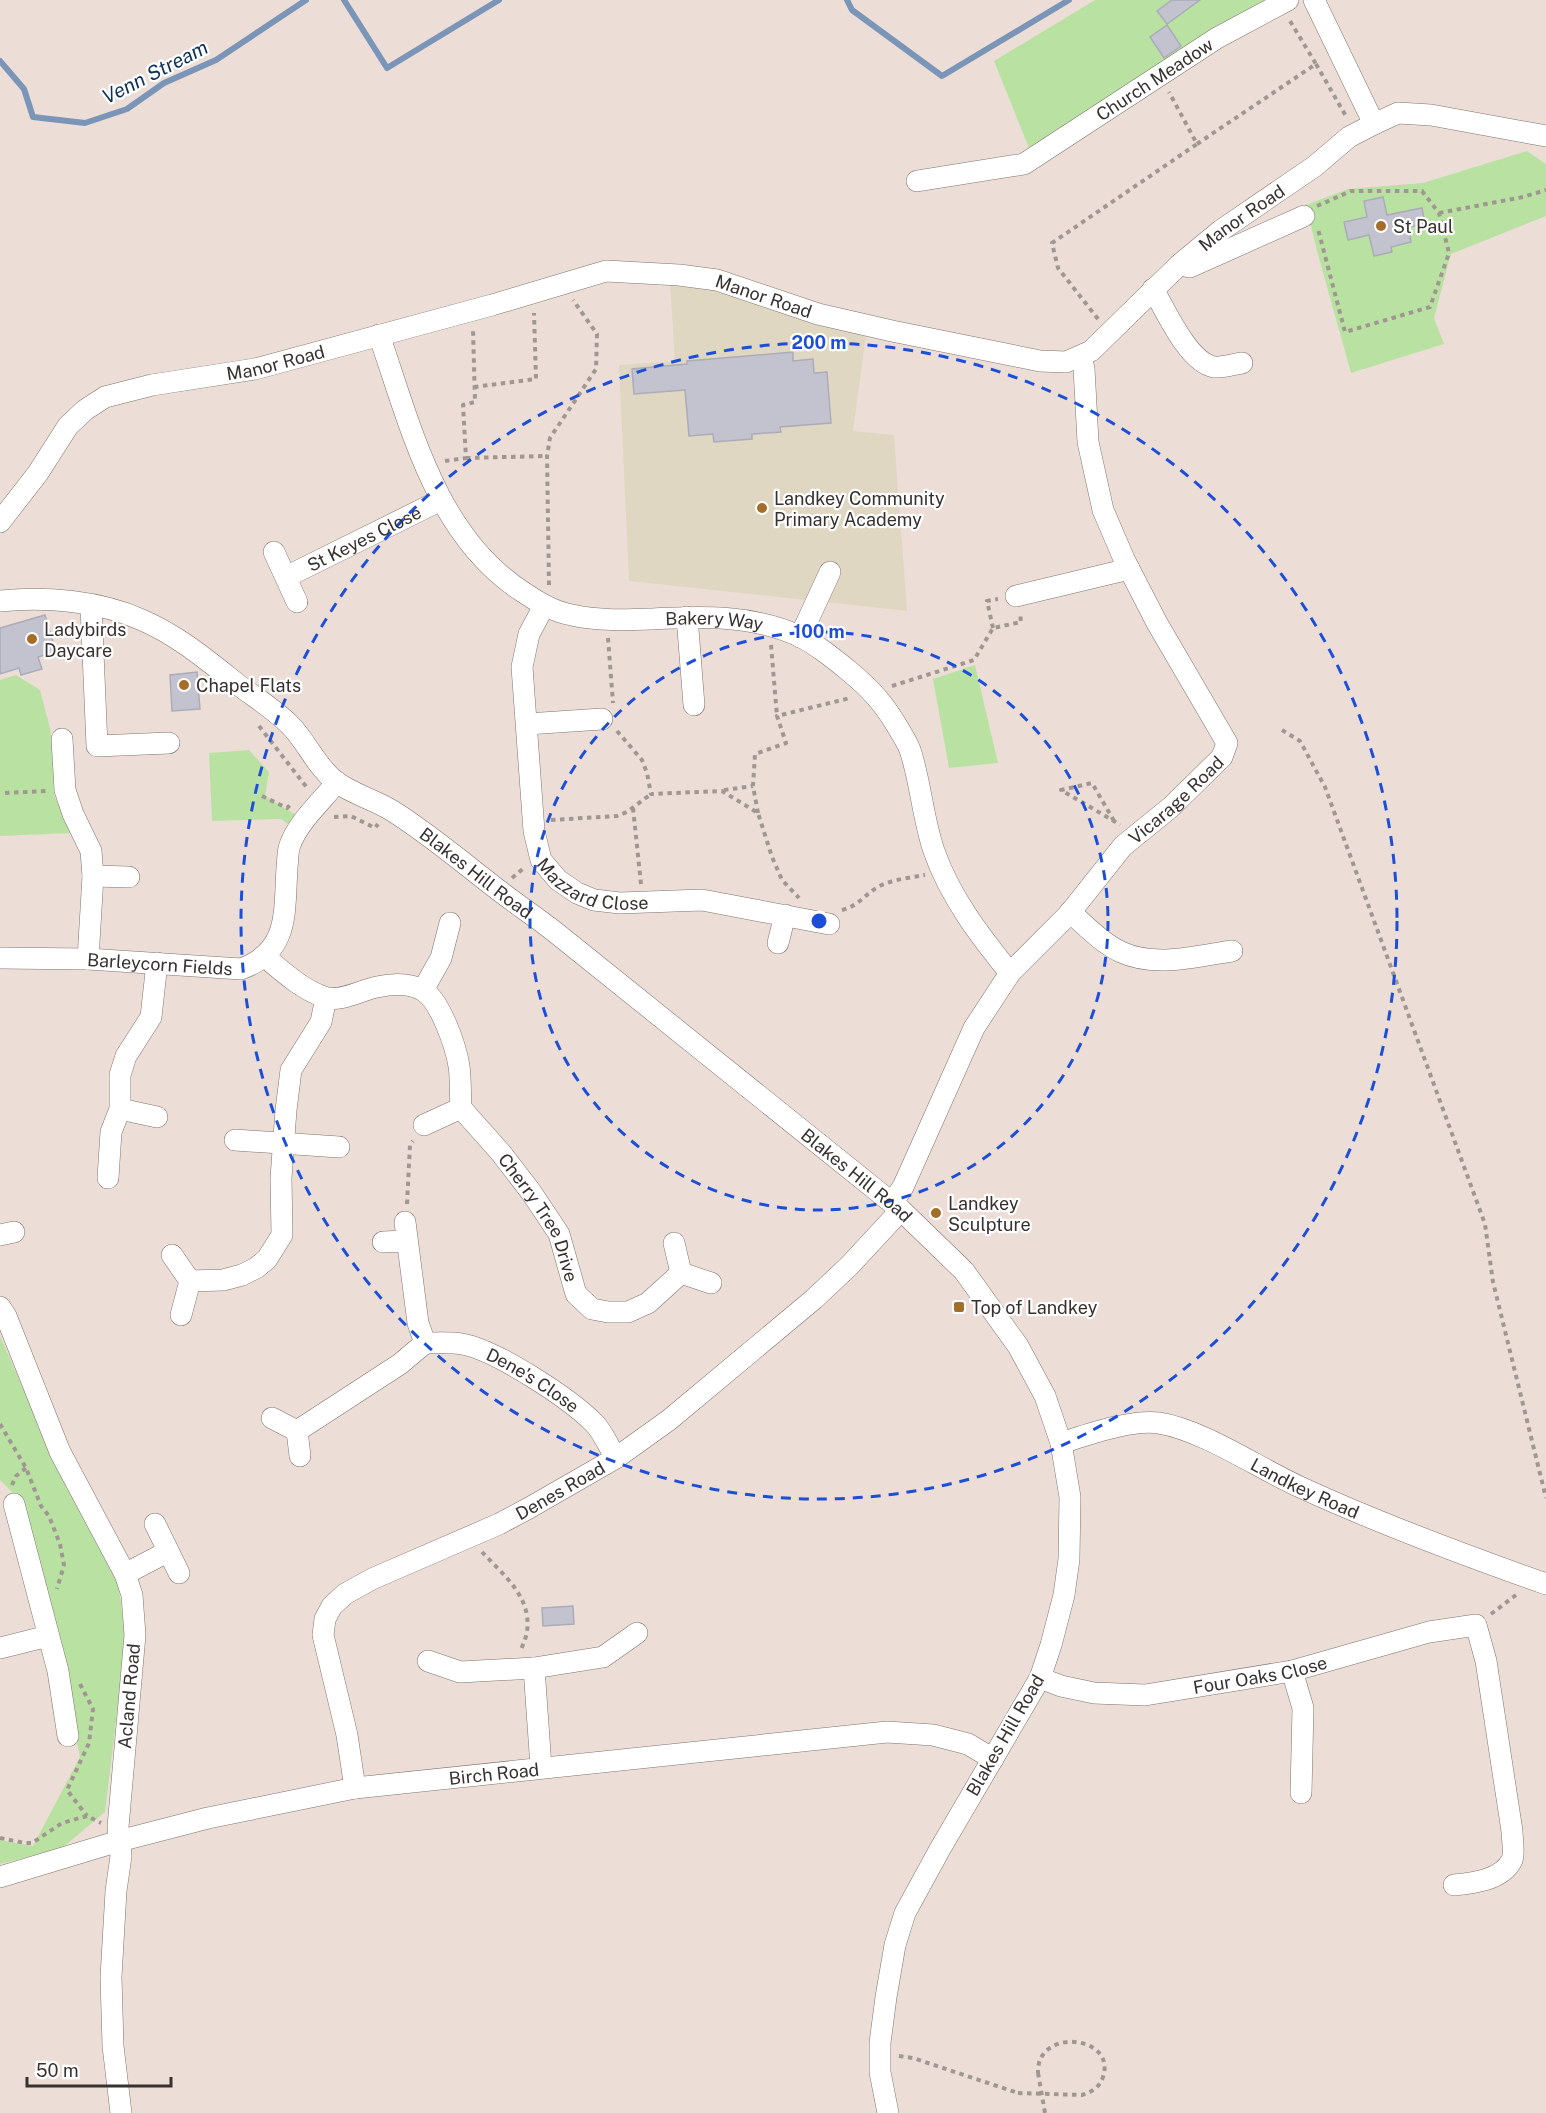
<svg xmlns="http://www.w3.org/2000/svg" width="1546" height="2113" font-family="'Public Sans',sans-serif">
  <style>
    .education { fill: #e0d7c2 }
    .green { fill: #b9e2a2 }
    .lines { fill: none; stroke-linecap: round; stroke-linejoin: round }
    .stream { stroke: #7a95b8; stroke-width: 6 }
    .building { fill: #c3c2cf; stroke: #acabb8; stroke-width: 1.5 }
    .minor-casing { stroke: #7f736d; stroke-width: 22 }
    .path { stroke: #a19792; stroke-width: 4; stroke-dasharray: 4.5 4.5; stroke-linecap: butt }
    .minor { stroke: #fff; stroke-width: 21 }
    .path-bridge { stroke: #a19792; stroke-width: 4; stroke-dasharray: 4.5 4.5; stroke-linecap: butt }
    .ring { fill: none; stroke: #1d4ed8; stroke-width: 3; stroke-dasharray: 10 8 }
    .poi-dot { fill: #a46e29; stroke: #fff; stroke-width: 2 }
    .labels { text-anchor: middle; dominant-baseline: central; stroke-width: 4.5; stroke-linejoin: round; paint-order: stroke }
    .street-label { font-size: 18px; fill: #37312f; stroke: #fff }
    .poi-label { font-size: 18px; fill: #37312f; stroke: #fff; text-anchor: start }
    .water-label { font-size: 20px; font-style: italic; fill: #0e3159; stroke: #fff }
    .centre { fill: #1d4ed8; stroke: #fff; stroke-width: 3 }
    .ring-label { font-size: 18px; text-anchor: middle; font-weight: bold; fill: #1d4ed8; stroke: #fff; stroke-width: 4.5; stroke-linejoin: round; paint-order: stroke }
  </style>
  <rect width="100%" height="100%" fill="#ecded7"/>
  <!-- education -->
  <path class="education" d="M670 283 716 290 866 335 853 431 894 435 907 611 629 581 619 365 675 361Z"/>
  <!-- green -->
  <path class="green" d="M1095 0H1271L1029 148 994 61Z
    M1527 151 1546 164V216L1451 254 1434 318 1444 344 1351 373 1317 251 1306 205 1348 189 1423 183Z
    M975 665 998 763 949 768 933 679Z
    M16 675 40 690 50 728 52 745 54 795 72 833 0 836V680Z
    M249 750 269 772 265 796 296 815 288 824 281 819 212 821 209 753Z
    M0 1336 61 1475 118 1583 126 1638 105 1812 61 1849 0 1864V1840L33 1846 80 1757 55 1638 17 1497 0 1480Z"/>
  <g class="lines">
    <!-- stream -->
    <path class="stream" d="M344 0 387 68 499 0
      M847 0 852 10 942 76 1069 0
      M0 61 24 89 33 117 85 123 127 109 164 83 216 60 306 0"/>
  </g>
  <!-- building -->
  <path class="building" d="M1172 0H1200L1167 24 1157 11Z
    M1167 25 1181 46 1164 58 1150 37Z
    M1383 197 1387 215 1422 208 1425 224 1408 227 1411 242 1391 247 1392 252 1374 256 1369 235 1348 240 1344 222 1367 217 1364 201Z
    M793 352V361L813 359 814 373 827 372 831 423 780 427 781 432 752 434V439L714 442 713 434 689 436 685 390 634 394 632 369 687 364V361Z
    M45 615 56 652 38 657 42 669 21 675 19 668 0 674V628Z
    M197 672 200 709 172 711 170 675Z
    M573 1606 574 1624 543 1626 542 1608Z"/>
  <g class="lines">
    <defs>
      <g id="minor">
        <path d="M1314 0 1374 124"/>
        <path id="s1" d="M917 181 1024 164 1217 38 1288 0"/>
        <path d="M1182 265 1190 267 1304 216"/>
        <path d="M1153 289C1166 311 1188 362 1214 367 1222 368 1234 364 1242 363"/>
        <path id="s2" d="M379 335C411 427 436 536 523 592 538 602 554 612 572 615 598 621 626 620 652 619 702 616 753 615 799 636 817 645 833 658 849 671 872 690 885 705 900 731 904 738 909 745 911 753 921 785 923 819 934 851 950 897 980 936 1010 973"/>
        <path id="s3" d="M0 522 38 473 68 426 85 410 105 397 152 385 255 369 492 305 606 271 679 275 717 280 818 314 892 331 1040 361 1066 362 1091 351 1179 265 1220 231 1315 166 1349 137 1374 124 1398 113 1431 115 1546 136"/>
        <path d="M274 552 297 602"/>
        <path id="s4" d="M286 577 441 500"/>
        <path d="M1016 596 1129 569"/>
        <path id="s5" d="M0 601C45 596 100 601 142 620 177 635 207 660 236 683 254 697 274 709 290 725 307 742 316 766 335 781 352 794 373 799 391 810 428 833 462 862 497 889 516 904 536 917 555 932L901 1210 964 1271 1018 1346 1045 1396 1061 1443 1070 1497 1069 1559 1064 1595 1051 1645 1040 1678 940 1849 905 1913 895 1945 886 1997 880 2043V2072L888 2113"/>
        <path d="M91 606 97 746 169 743"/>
        <path id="s6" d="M544 606 529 634 522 667 534 831 541 860 558 880 577 893 594 900 620 903 702 900 829 924"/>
        <path d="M687 617 694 705"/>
        <path d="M800 637 830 572"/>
        <path d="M527 724 602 719"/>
        <path d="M62 739 65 790 73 814 91 851 93 876 88 959"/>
        <path d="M93 876 129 877"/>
        <path d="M1070 912C1086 926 1102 943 1121 952 1156 968 1197 956 1232 951"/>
        <path d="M778 943 785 915"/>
        <path d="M264 956C282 971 301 989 324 997 339 1003 361 990 377 987 391 984 409 983 422 990 440 999 456 1047 459 1066 461 1080 460 1094 461 1108L424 1125"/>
        <path id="s7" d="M0 958 88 959 241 969C290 951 284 912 287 868 288 861 287 853 290 845 298 822 321 802 337 782"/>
        <path d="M423 990 441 958 450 923"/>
        <path id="s8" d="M461 1108 501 1153 531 1192 559 1234 576 1294 592 1309 608 1312H628L648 1303 681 1273"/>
        <path d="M120 1109 157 1117"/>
        <path d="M235 1140 339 1147"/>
        <path d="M108 1178 111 1132 120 1109V1075L126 1056 151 1017 157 963"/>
        <path id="s9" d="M892 1203 903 1187 974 1028 1010 973 1069 914 1123 846 1171 807 1222 757 1227 743 1157 623 1124 559 1103 510 1088 442 1084 368 1080 357"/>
        <path id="s10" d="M405 1222 418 1323 425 1343C437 1343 450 1342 462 1344 496 1350 569 1398 594 1423 603 1432 609 1447 616 1458"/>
        <path d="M0 1235 14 1232"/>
        <path d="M383 1242 407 1241"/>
        <path d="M674 1243 681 1273 711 1283"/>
        <path d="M172 1255 190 1281 181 1315"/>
        <path d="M190 1281 223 1280 242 1275 256 1268 267 1259 282 1235 281 1178 286 1110 291 1070 321 1022 326 998"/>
        <path d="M0 1307 6 1316 60 1452 125 1574 132 1595 135 1635 118 1827 121 1856 116 1891 111 1977 113 2046 121 2113"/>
        <path d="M272 1418 297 1431"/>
        <path id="s11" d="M1061 1443C1087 1435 1131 1419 1159 1423 1203 1430 1258 1468 1300 1487 1378 1523 1464 1555 1546 1584"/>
        <path d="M300 1456 297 1431 400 1364 425 1343"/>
        <path d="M14 1504 58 1671 68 1736"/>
        <path d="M155 1524 179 1573"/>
        <path d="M125 1574 167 1552"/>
        <path d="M0 1648 48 1636"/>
        <path d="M428 1661 460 1672 534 1668 603 1657 637 1633"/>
        <path d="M534 1668 541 1767"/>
        <path d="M1292 1671 1303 1708 1301 1793"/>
        <path id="s12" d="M1040 1678 1061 1686 1094 1693 1145 1695 1292 1671 1429 1632 1476 1625 1486 1661 1512 1831C1512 1839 1515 1853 1512 1860 1502 1880 1474 1883 1454 1885"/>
        <path id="s13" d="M355 1788 347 1735 323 1635 325 1619 332 1606 345 1594 372 1579 499 1524 529 1508 616 1458 669 1420 814 1299 850 1265 901 1210"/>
        <path id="s14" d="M0 1877 119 1841 208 1818 355 1788 887 1732 933 1735 968 1744 993 1759"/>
      </g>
    </defs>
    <!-- minor casing -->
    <use href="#minor" class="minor-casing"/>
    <!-- path -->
    <path class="path" d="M1316 64 1347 118
      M1197 144 1316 64 1290 21
      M1317 206 1351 191H1422L1439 213 1449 253 1430 307 1345 332 1318 229
      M1439 213 1523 197 1546 190
      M1098 319 1058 268 1052 243 1197 144 1169 92
      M474 387 536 379 534 313
      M466 458 547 456
      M445 461 466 458 463 405 475 402 473 329
      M549 585 547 456 550 438 596 369 597 334 573 300
      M993 628 987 601 998 599
      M608 638 613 703
      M771 645 777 716
      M892 686 974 660 993 628 1021 622 1020 614
      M259 726 308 789
      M1282 730 1300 741 1325 787 1485 1224 1493 1282 1546 1498
      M617 731 642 760 647 773 651 794 722 791 758 813 772 857 782 880 799 898
      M724 790 753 786
      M5 793 46 791
      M262 796 287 808 290 805
      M633 808 641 884
      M758 813 753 786 755 754 786 743 777 716 850 698
      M334 817 351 816 375 828 378 824
      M551 820 617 816 627 812 651 794
      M1114 821 1092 783 1061 790 1114 821 1120 825
      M512 878 525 867
      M842 910C859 906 865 894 878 887 892 879 910 878 925 875
      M407 1204 410 1145 413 1141
      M0 1424 26 1468 41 1506 49 1516 60 1544 64 1565 57 1589
      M12 1485 16 1476 26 1468
      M482 1552C503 1575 532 1596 527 1632 526 1638 523 1644 521 1650
      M1491 1614 1516 1595
      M80 1684 93 1709 89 1743 67 1790 87 1816
      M0 1838 25 1843H32L62 1823 87 1816 101 1823
      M899 2056 913 2058 1018 2093
      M1038 2073 1045 2113"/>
    <!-- minor -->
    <use href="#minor" class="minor"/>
    <!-- path-bridge -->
    <path class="path-bridge" d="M1018 2093 1082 2095C1092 2092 1100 2087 1103 2077 1117 2035 1036 2027 1038 2073"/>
  </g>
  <!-- distance rings -->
  <g class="ring">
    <circle cx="819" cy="921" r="289"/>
    <circle cx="819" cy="921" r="578"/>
  </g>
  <!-- markers -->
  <g class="poi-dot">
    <circle cx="1381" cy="226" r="6"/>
    <circle cx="762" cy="508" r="6"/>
    <circle cx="32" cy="639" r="6"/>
    <circle cx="184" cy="685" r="6"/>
    <circle cx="936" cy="1213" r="6"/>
    <rect x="953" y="1301" width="12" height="12" rx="3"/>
  </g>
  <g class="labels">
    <!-- street labels -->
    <g class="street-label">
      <text stroke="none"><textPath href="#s1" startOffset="264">Church Meadow</textPath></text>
      <text stroke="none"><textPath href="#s3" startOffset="1382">Manor Road</textPath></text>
      <text stroke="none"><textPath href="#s3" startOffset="843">Manor Road</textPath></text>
      <text stroke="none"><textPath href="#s3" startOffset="339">Manor Road</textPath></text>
      <text stroke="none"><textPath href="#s4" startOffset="87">St Keyes Close</textPath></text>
      <text stroke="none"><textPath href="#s2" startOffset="498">Bakery Way</textPath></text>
      <text stroke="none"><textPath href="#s9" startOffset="500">Vicarage Road</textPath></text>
      <text stroke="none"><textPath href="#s5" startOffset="568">Blakes Hill Road</textPath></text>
      <text stroke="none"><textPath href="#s6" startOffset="321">Mazzard Close</textPath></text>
      <text stroke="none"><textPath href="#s7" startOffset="160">Barleycorn Fields</textPath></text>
      <text stroke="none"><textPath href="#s5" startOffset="1054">Blakes Hill Road</textPath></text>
      <text stroke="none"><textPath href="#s8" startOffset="136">Cherry Tree Drive</textPath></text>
      <text stroke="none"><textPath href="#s10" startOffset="240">Dene's Close</textPath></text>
      <text stroke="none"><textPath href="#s11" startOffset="261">Landkey Road</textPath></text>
      <text stroke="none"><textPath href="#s13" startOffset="444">Denes Road</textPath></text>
      <text stroke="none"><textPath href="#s12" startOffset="224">Four Oaks Close</textPath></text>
      <text transform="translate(129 1696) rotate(-85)">Acland Road</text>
      <text transform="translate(1005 1735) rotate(-60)">Blakes Hill Road</text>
      <text stroke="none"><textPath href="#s14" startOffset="506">Birch Road</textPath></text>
    </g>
    <!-- poi labels -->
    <g class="poi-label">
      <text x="1393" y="226">St Paul</text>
      <text x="774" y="498">Landkey Community<tspan x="774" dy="21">Primary Academy</tspan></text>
      <text x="44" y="629">Ladybirds<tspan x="44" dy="21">Daycare</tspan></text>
      <text x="196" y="685">Chapel Flats</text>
      <text x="948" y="1203">Landkey<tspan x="948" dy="21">Sculpture</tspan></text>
      <text x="971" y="1307">Top of Landkey</text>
    </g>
    <!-- water labels -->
    <g class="water-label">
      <text transform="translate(155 72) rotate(-27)">Venn Stream</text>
    </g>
  </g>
  <circle cx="819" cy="921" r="9" class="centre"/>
  <g class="ring-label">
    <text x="819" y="349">200 m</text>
    <text x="819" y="638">100 m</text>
  </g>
  <!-- scale -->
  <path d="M27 2077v9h144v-9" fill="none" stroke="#37312f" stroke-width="3"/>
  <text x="36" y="2077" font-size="18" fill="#37312f" stroke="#ffffff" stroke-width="4.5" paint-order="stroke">50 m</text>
</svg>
